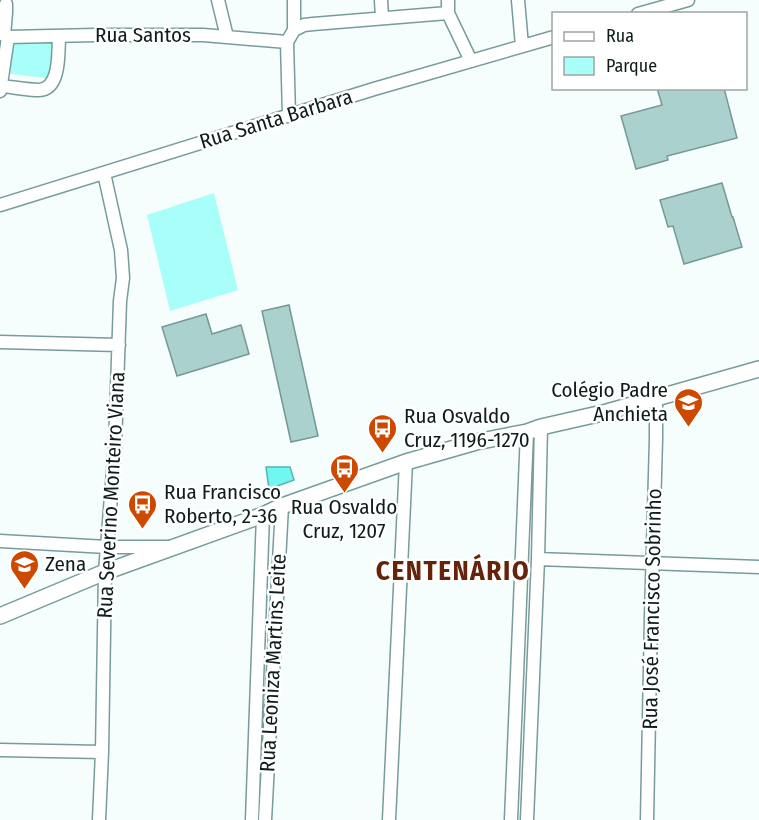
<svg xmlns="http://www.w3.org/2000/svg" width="759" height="820" font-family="'Fira Sans Condensed',sans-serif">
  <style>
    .green { fill: #a8fef8 }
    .water { fill: #6ff7f0; stroke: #52b6b0; stroke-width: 1.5 }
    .building { fill: #aad1ce; stroke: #749996; stroke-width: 1.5 }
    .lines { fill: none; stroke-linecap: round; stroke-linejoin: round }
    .minor-casing { stroke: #779c9a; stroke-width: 15 }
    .tertiary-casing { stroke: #779c9a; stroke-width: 18 }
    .minor { stroke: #fff; stroke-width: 12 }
    .tertiary { stroke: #fff; stroke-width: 15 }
    .labels { text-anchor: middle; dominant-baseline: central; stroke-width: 5; stroke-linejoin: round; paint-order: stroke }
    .street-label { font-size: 21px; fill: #0e1d1c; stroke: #fff }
    .poi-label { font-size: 21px; fill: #0e1d1c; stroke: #fff; text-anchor: start }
    .district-label { font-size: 27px; font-weight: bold; letter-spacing: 1.5px; fill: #652409; stroke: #fff }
  </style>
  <rect width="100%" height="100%" fill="#f6fdfd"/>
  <!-- green -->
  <path class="green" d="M13 29 58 35 54 79 4 73Z
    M214 193 238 290 170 311 147 215Z"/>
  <!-- water -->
  <path class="water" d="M266 467H290L294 480 269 489Z"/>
  <!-- building -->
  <path class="building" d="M657 88H724L737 138 667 156 668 160 636 169 621 116 662 105Z
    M722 183 732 217H733L742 247 684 264 673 226 668 227 660 200Z
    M289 305 318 436 291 442 262 311Z
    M206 314 212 334 241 325 249 354 177 376 162 327Z"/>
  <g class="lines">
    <defs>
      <path id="minor" d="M218 0 227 37
        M381 0 382 18
        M448 0V13L471 61
        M518 0 522 46
        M638 14 688 0
        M294 30 304 25 313 24 448 13
        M0 33 8 37 95 35H203L287 42
        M4 35 6 13V4
        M1 86C13 87 27 90 39 90 61 89 58 52 59 37
        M0 91 8 37
        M289 116 287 42 294 30V0
        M0 205 374 89 554 37
        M0 342 119 345
        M0 541 107 547H169
        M538 559 759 567
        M0 750 102 752
        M99 820 102 752 105 572 115 446 120 301 123 278 121 250 104 173
        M252 820 263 515
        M265 820 282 506
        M389 820 406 462
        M511 820 527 432
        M527 820 538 559 541 427
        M647 820 651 617 656 439V399"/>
      <path id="tertiary" d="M0 616 105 572 263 515 282 506 406 462 476 442 527 432 541 427 607 412 759 369"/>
    </defs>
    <!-- minor casing -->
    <use href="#minor" class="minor-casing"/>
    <!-- tertiary casing -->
    <use href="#tertiary" class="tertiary-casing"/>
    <!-- minor -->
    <use href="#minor" class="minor"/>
    <!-- tertiary -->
    <use href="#tertiary" class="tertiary"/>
  </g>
  <!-- icons -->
  <defs>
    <symbol id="school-pin" viewBox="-11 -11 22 30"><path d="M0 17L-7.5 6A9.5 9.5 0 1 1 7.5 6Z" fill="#cd4900" stroke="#fff"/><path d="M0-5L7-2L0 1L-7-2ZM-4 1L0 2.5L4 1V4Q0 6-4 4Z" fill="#fff"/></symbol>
    <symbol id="bus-pin" viewBox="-11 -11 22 30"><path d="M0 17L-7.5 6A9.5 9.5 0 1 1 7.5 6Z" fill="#cd4900" stroke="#fff"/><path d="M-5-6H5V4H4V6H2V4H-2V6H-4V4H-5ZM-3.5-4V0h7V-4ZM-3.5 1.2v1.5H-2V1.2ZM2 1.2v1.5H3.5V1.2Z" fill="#fff"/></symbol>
  </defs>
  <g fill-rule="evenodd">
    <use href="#school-pin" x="672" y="386" width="33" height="45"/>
    <use href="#bus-pin" x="366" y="412" width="33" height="45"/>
    <use href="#bus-pin" x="328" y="452" width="33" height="45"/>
    <use href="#bus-pin" x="126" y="488" width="33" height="45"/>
    <use href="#school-pin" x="8" y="548" width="33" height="45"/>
  </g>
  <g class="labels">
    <!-- street labels -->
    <g class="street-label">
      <text x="143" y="35">Rua Santos</text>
      <text transform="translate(276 119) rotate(-17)">Rua Santa Barbara</text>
      <text transform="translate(111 495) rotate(-87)">Rua Severino Monteiro Viana</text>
      <text transform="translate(652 609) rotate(-89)">Rua José Francisco Sobrinho</text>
      <text transform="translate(273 663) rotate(-87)">Rua Leoniza Martins Leite</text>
    </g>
    <!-- poi labels -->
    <g class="poi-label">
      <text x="668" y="390" text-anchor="end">Colégio Padre<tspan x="668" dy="24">Anchieta</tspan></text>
      <text x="404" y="416">Rua Osvaldo<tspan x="404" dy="24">Cruz, 1196-1270</tspan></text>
      <text x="164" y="492">Rua Francisco<tspan x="164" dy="24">Roberto, 2-36</tspan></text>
      <text x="344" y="507" text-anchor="middle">Rua Osvaldo<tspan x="344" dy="24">Cruz, 1207</tspan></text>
      <text x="45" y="564">Zena</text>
    </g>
    <!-- district labels -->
    <g class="district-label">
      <text x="453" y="571">CENTENÁRIO</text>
    </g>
  </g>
  <!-- legend -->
  <rect x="552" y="12" width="195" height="78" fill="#ffffff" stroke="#9fa5a4" stroke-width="1.5"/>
  <rect x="564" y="32" width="30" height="9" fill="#ffffff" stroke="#9fa5a4" stroke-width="1.5"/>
  <text x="606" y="42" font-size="18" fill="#0e1d1c">Rua</text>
  <rect x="564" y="57" width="30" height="18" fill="#a8fef8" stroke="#9fa5a4" stroke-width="1.5"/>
  <text x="606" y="72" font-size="18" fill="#0e1d1c">Parque</text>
</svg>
